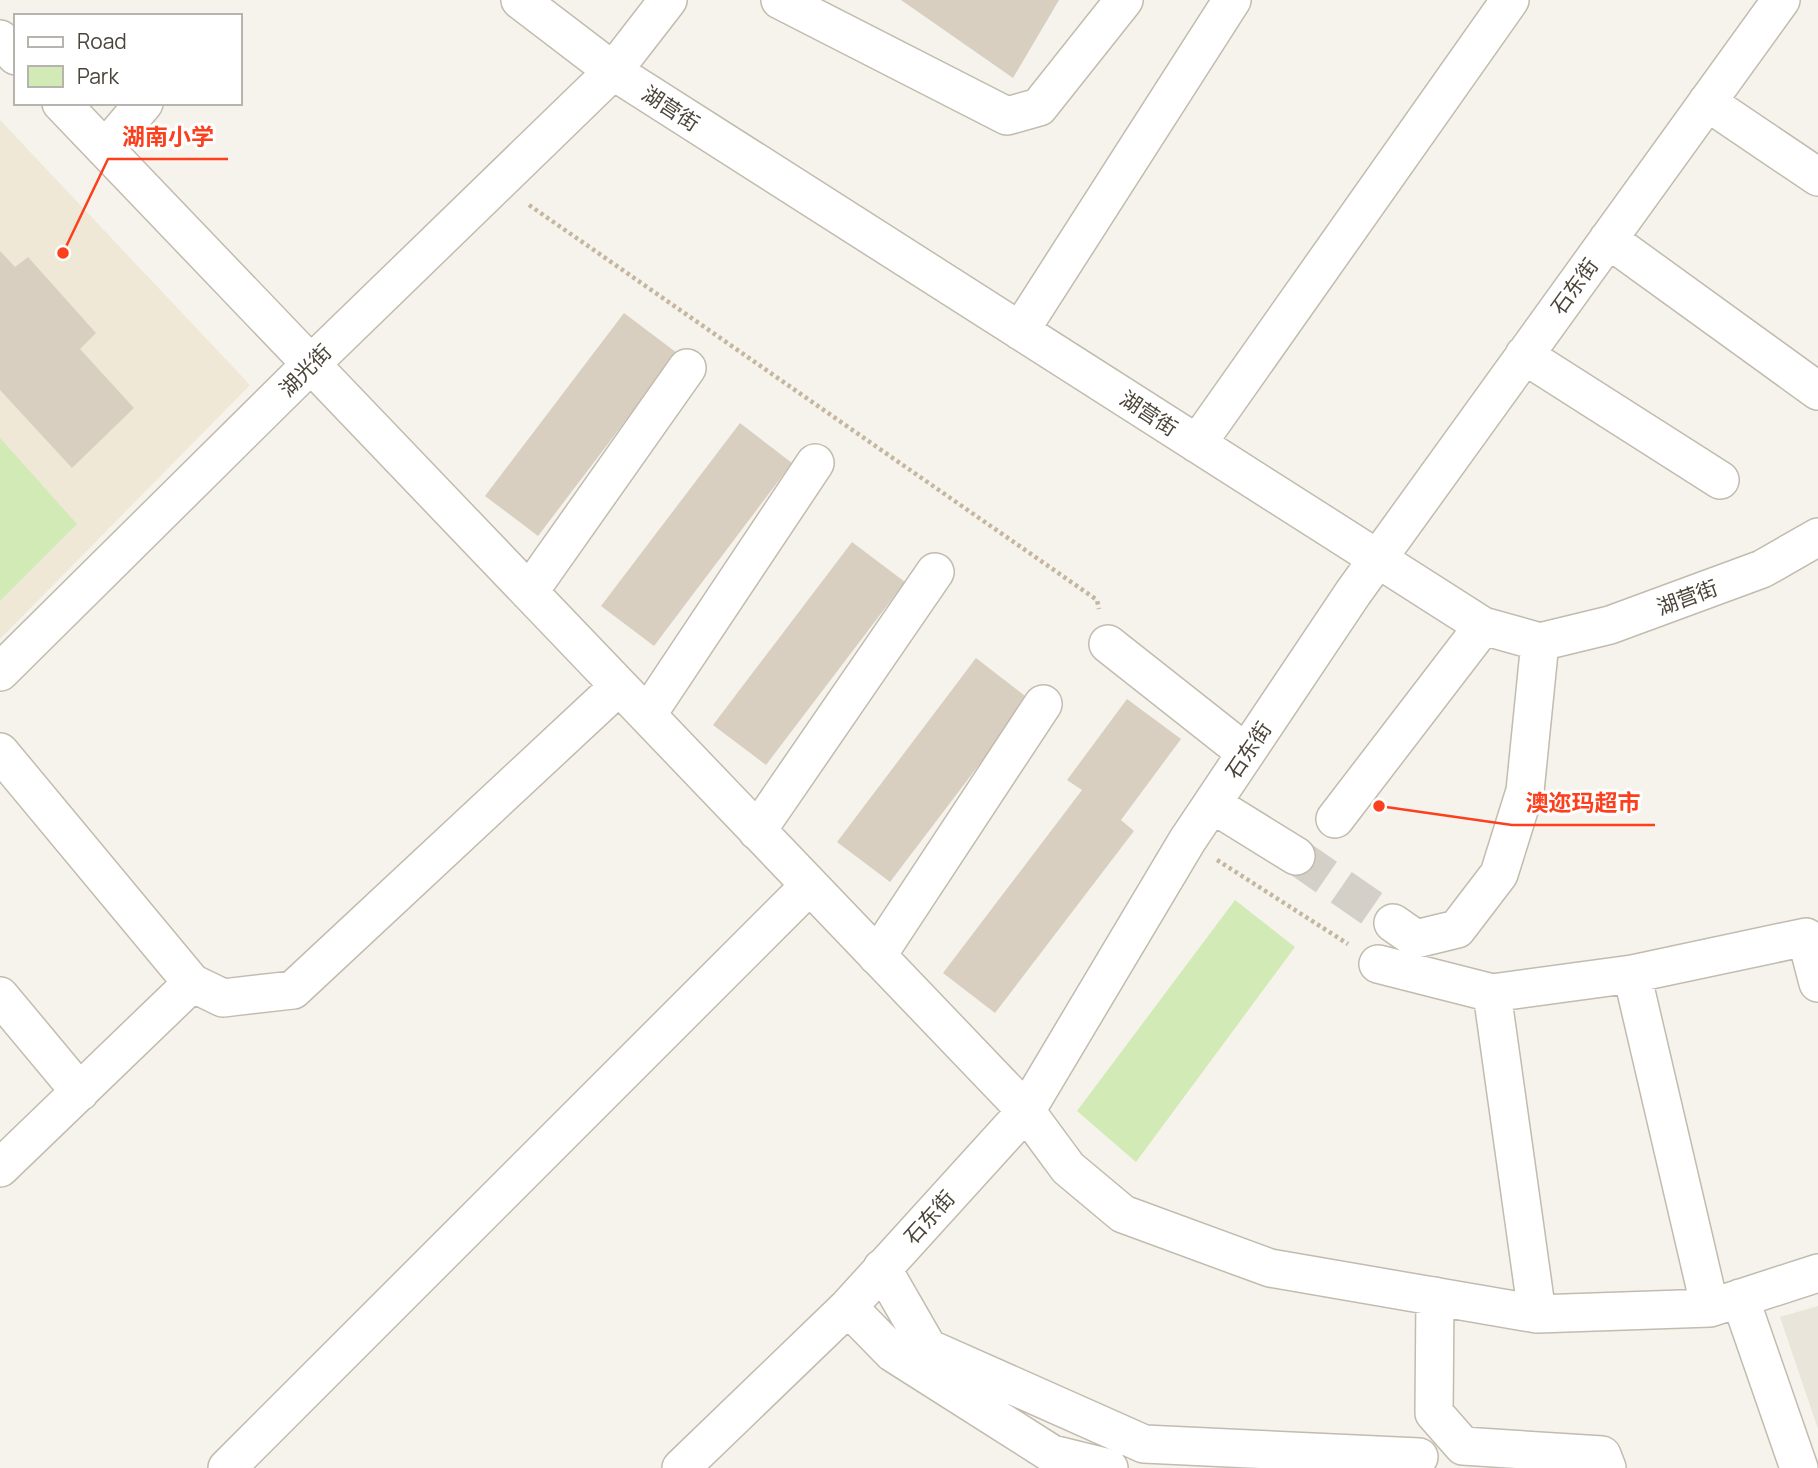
<svg xmlns="http://www.w3.org/2000/svg" width="1818" height="1468" font-family="Manrope,'Noto Sans SC',sans-serif">
  <style>
    .residential { fill: #eae5da }
    .education { fill: #efe8d6 }
    .green { fill: #d2eab5 }
    .building { fill: #d8cfc1 }
    .lines { fill: none; stroke-linecap: round; stroke-linejoin: round }
    .minor-tunnel { stroke: #d4d0c8; stroke-width: 37; stroke-dasharray: 37 18; stroke-linecap: butt }
    .minor-casing { stroke: #c2bbae; stroke-width: 40 }
    .path { stroke: #c4b79f; stroke-width: 4.5; stroke-dasharray: 3.5 3.5; stroke-linecap: butt }
    .minor { stroke: #fff; stroke-width: 37 }
    .labels { text-anchor: middle; dominant-baseline: central; stroke-width: 6; stroke-linejoin: round; paint-order: stroke }
    .street-label { font-size: 21px; fill: #4b4439; stroke: #fff }
    .leader { fill: none; stroke: #fc3f1d; stroke-width: 2.5 }
    .callout-dot { fill: #fc3f1d; stroke: #fff; stroke-width: 2.5 }
    .callout-label { font-size: 23px; text-anchor: middle; font-weight: bold; fill: #fc3f1d; stroke: #fff; stroke-width: 6; stroke-linejoin: round; paint-order: stroke }
  </style>
  <rect width="100%" height="100%" fill="#f6f3ec"/>
  <!-- residential -->
  <path class="residential" d="M1818 1306V1429L1780 1317Z"/>
  <!-- education -->
  <path class="education" d="M0 120 250 385 0 639Z"/>
  <!-- green -->
  <path class="green" d="M0 438 77 524 0 601Z
    M1235 900 1295 947 1136 1162 1077 1111Z"/>
  <!-- building -->
  <path class="building" d="M901 0H1059L1013 78Z
    M0 251 15 267 28 257 96 333 80 349 134 408 72 468 0 390Z
    M624 313 677 353 538 536 485 496Z
    M740 423 792 463 654 646 601 606Z
    M852 542 905 582 766 765 713 725Z
    M976 658 1029 699 890 882 837 842Z
    M1127 699 1181 739 1121 820 1134 831 995 1013 943 973 1082 790 1067 780Z"/>
  <g class="lines">
    <!-- minor-tunnel -->
    <path class="minor-tunnel" d="M1296 856 1393 923"/>
    <defs>
      <path id="minor" d="M520 0 613 71 1483 626 1540 642 1610 625 1762 569 1818 537
        M780 0 1007 116 1039 107 1124 0
        M0 39 16 56
        M1707 102 1818 177
        M61 103 1026 1111 1068 1168 1123 1214 1270 1268 1537 1314 1710 1308 1818 1273
        M105 149 144 103
        M1608 239 1818 391
        M1020 331 1232 0
        M1524 355 1720 480
        M1197 444 1510 0
        M529 592 687 368
        M1108 644 1246 753
        M0 672 311 364 613 71 668 0
        M647 715 815 463
        M0 752 192 983 223 998 293 990 619 686
        M1212 804 1296 856
        M1335 819 1483 626
        M757 831 935 572
        M1393 923 1416 939 1457 929 1499 874 1525 791 1540 642
        M877 956 1043 704
        M1378 964 1492 993 1632 974 1710 1308
        M1632 974 1806 937 1818 983
        M1492 993 1537 1314
        M0 996 80 1092
        M0 1168 192 983
        M882 1268 928 1348 1144 1444 1419 1457
        M1435 1296 1434 1413 1463 1446 1602 1455 1607 1468
        M1740 1298 1799 1468
        M848 1307 893 1353 1052 1454 1109 1468
        M227 1468 809 886
        M681 1468 848 1307 1026 1111 1187 841 1353 593 1781 0"/>
    </defs>
    <!-- minor casing -->
    <use href="#minor" class="minor-casing"/>
    <!-- path -->
    <path class="path" d="M529 205 1097 600 1099 609
      M1217 860 1348 944"/>
    <!-- minor -->
    <use href="#minor" class="minor"/>
  </g>
  <g class="labels">
    <!-- street labels -->
    <g class="street-label">
      <text transform="translate(671 108) rotate(33)">湖营街</text>
      <text transform="translate(1574 286) rotate(-54)">石东街</text>
      <text transform="translate(305 370) rotate(-45)">湖光街</text>
      <text transform="translate(1149 413) rotate(33)">湖营街</text>
      <text transform="translate(1687 597) rotate(-20)">湖营街</text>
      <text transform="translate(1248 750) rotate(-56)">石东街</text>
      <text transform="translate(929 1217) rotate(-48)">石东街</text>
    </g>
  </g>
  <!-- callouts -->
  <path class="leader" d="M63 253L108 159H228M1379 806L1512 825H1655"/>
  <g class="callout-dot">
    <circle cx="63" cy="253" r="7"/>
    <circle cx="1379" cy="806" r="7"/>
  </g>
  <g class="callout-label">
    <text x="168" y="145">湖南小学</text>
    <text x="1583" y="811">澳迩玛超市</text>
  </g>
  <!-- legend -->
  <rect x="14" y="14" width="228" height="91" fill="#ffffff" stroke="#b7b4b0" stroke-width="2"/>
  <rect x="28" y="37" width="35" height="10" fill="#ffffff" stroke="#b7b4b0" stroke-width="2"/>
  <text x="77" y="49" font-size="21" fill="#4b4439">Road</text>
  <rect x="28" y="66" width="35" height="21" fill="#d2eab5" stroke="#b7b4b0" stroke-width="2"/>
  <text x="77" y="84" font-size="21" fill="#4b4439">Park</text>
</svg>
